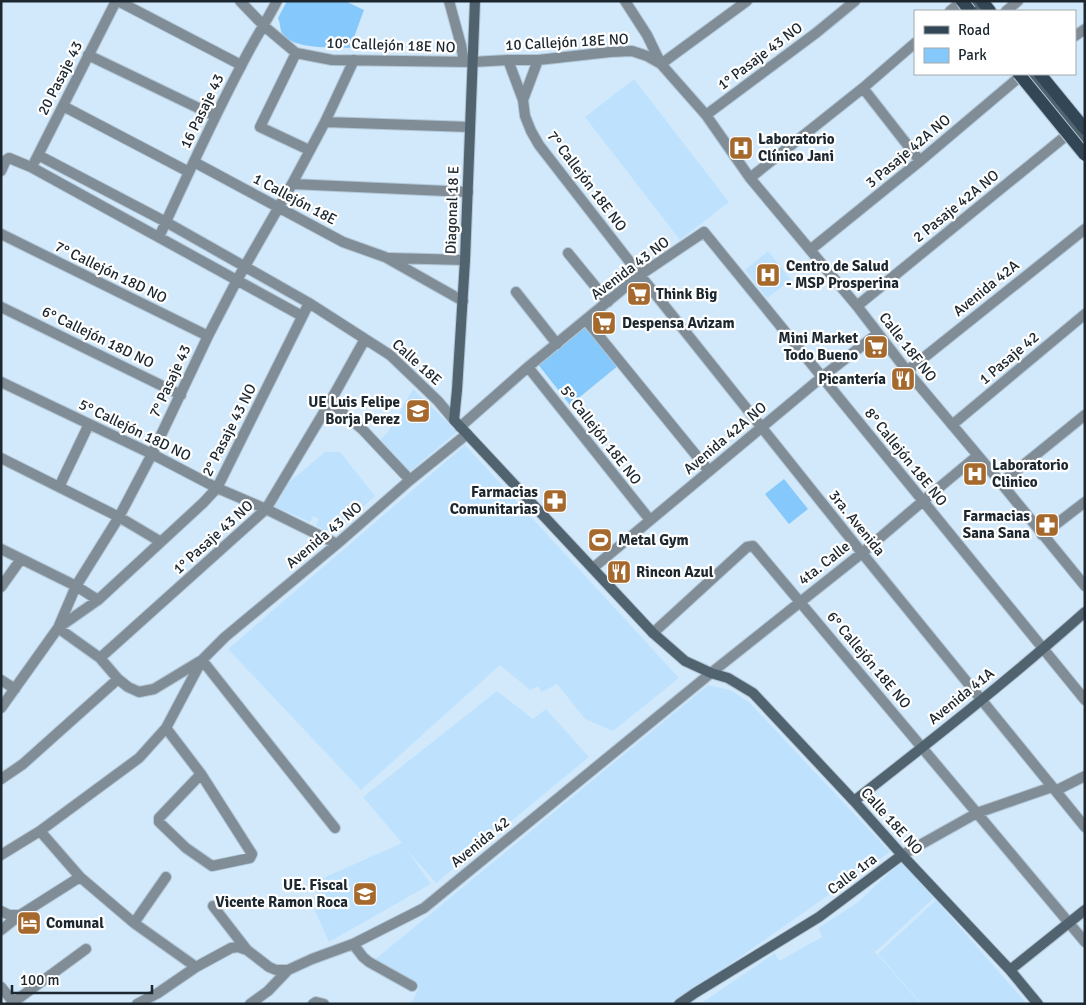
<svg xmlns="http://www.w3.org/2000/svg" width="1086" height="1005" font-family="Signika,sans-serif">
  <style>
    .built { fill: #bee2fd }
    .green { fill: #85c8fb }
    .lines { fill: none; stroke-linecap: round; stroke-linejoin: round }
    .street-casing { stroke: #b1c6d6; stroke-width: 12 }
    .secondary-casing { stroke: #b1c6d6; stroke-width: 12 }
    .primary-casing { stroke: #b1c6d6; stroke-width: 14 }
    .street { stroke: #818d96; stroke-width: 10 }
    .secondary { stroke: #526370; stroke-width: 10 }
    .primary { stroke: #324655; stroke-width: 12 }
    .primary-bridge-casing { stroke: #b1c6d6; stroke-width: 14; stroke-linecap: butt }
    .primary-bridge { stroke: #324655; stroke-width: 12 }
    .labels { text-anchor: middle; dominant-baseline: central; stroke-width: 4.5; stroke-linejoin: round; paint-order: stroke }
    .street-label { font-size: 15px; fill: #1c272f; stroke: #fff }
    .poi-label { font-size: 15px; font-weight: bold; fill: #1c272f; stroke: #fff; text-anchor: start }
  </style>
  <rect width="100%" height="100%" fill="#d2e9fb"/>
  <!-- built -->
  <path class="built" d="M634 79 729 202 680 240 585 117Z
    M768 251 791 280 767 298 745 270Z
    M413 389 457 432 407 474 377 443 388 432Z
    M465 445 679 678 613 731 585 719 557 684 542 692 538 686 530 690 500 665 361 790 228 649Z
    M325 452H340L375 496 332 535 316 525 319 519 313 516 310 522 272 505 282 488Z
    M708 685 730 690 749 702 890 852 673 1004H411L419 988 372 962Z
    M497 691 533 719 546 709 589 757 436 883 407 850 431 884 329 942 312 904 321 879 402 843 363 797Z
    M901 862 934 898 875 952 921 1004H700L775 953 779 961 822 937 818 928 857 903Z
    M936 900 1027 1004H922L878 954Z"/>
  <!-- green -->
  <path class="green" d="M287 1H345L364 10 350 48C333 47 292 50 282 33 280 29 280 22 278 18Z
    M585 324 619 365 570 405 537 363Z
    M784 479 808 509 789 524 765 494Z"/>
  <g class="lines">
    <defs>
      <path id="street" d="M118 1 241 65
        M240 1 264 26 296 53 332 60 472 62 508 60H538L610 52 632 51 647 56 661 64
        M449 1 461 45 464 62
        M625 1 647 35 661 64 706 115 750 178 857 306 907 371 1001 483 1085 586
        M950 11 962 1
        M1006 11 1018 1
        M1075 36 1085 29
        M296 53 260 127 309 150
        M88 55 215 116
        M508 60 523 100 525 116 531 131 539 145 640 275 862 553 1085 827
        M661 64 747 1
        M863 88 920 161
        M523 100 538 60
        M63 106 189 172
        M706 115 816 33 855 1
        M325 122 470 127
        M38 155 166 222 309 303 390 355 438 401 454 420
        M35 161 116 1
        M194 162 343 242 385 257 463 301
        M1 171 6 160 9 158 31 167 302 316
        M750 178 863 88 915 43
        M292 184 468 192
        M1 234 208 336
        M159 237C185 180 211 123 240 68 251 45 265 24 277 1
        M810 250 920 161 1023 74
        M568 253 608 302
        M389 258 465 260
        M516 292 557 344
        M309 303 217 488 203 503 98 600 58 628 100 658 118 679 128 687 139 692 154 689 202 660 225 637 337 544 410 480 467 434
        M857 306 1073 130
        M1 307 181 395
        M586 320 709 471
        M528 367 650 520
        M907 371 1085 229
        M1 382 152 454 217 488 266 509 337 544
        M330 402 363 430 410 480
        M952 425 1085 314
        M460 427 528 367 640 275 704 232 1085 700
        M1 458 119 517 161 542
        M1001 483 1085 415
        M59 487 89 424
        M1042 535 1085 502
        M1 549 76 586 98 600
        M593 568 822 377 877 334
        M1 587 21 559
        M653 633 747 547 753 546 1085 942
        M100 658 266 509 330 402 365 339
        M1 680 15 689
        M1 708 58 628 76 586 119 517 152 454 208 336 237 280 292 184 325 122 354 60
        M166 728 201 774 252 854 250 858 212 866 186 848 159 822V818L201 774
        M1 779 23 764 118 679
        M1059 789 1085 776
        M40 831 80 877 134 923 196 967
        M1 855 40 831 139 758 166 728 202 660 335 828
        M902 855 977 813 1052 787
        M213 906 247 950
        M1 911 9 915H20
        M134 923 166 877
        M1 930 20 915 80 877
        M353 944 363 957 369 962 412 986
        M1 987 15 1004
        M11 1004 86 949
        M137 1004 158 993 196 967 231 948 238 947 247 950 269 967 276 970H288
        M250 1004 268 991 288 970 312 959 353 944 424 908 711 673 862 553 923 501 977 456
        M313 1004 316 1002 324 1004"/>
      <path id="secondary" d="M475 1 465 260 457 390 454 420 653 633 685 661 711 673 728 678 753 693 854 801 902 855 1010 970 1038 1004
        M972 1 980 11
        M1030 74 1085 142
        M854 801C932 740 1011 678 1085 612
        M1010 970 1085 910
        M679 1004 695 993 819 917 902 855"/>
      <path id="primary" d="M982 1 990 11
        M1040 74 1085 129"/>
    </defs>
    <!-- street casing -->
    <use href="#street" class="street-casing"/>
    <!-- secondary casing -->
    <use href="#secondary" class="secondary-casing"/>
    <!-- primary casing -->
    <use href="#primary" class="primary-casing"/>
    <!-- street -->
    <use href="#street" class="street"/>
    <!-- secondary -->
    <use href="#secondary" class="secondary"/>
    <!-- primary -->
    <use href="#primary" class="primary"/>
    <defs>
      <path id="primary-bridge" d="M962 1 970 11
        M1019 74 1085 155"/>
    </defs>
    <!-- primary-bridge casing -->
    <use href="#primary-bridge" class="primary-bridge-casing"/>
    <!-- primary-bridge -->
    <use href="#primary-bridge" class="primary-bridge"/>
  </g>
  <!-- icons -->
  <defs>
    <symbol id="hospital-square" viewBox="-11 -11 22 22"><rect x="-9" y="-9" width="18" height="18" rx="4" fill="#a6692d" stroke="#fff"/><path d="M-5-5h3v3.5h4V-5h3V5h-3V1.5h-4V5h-3Z" fill="#fff"/></symbol>
    <symbol id="supermarket-square" viewBox="-11 -11 22 22"><rect x="-9" y="-9" width="18" height="18" rx="4" fill="#a6692d" stroke="#fff"/><path d="M-6-5.5h2.5l.6 2H6L4.5 2H-2.5L-4.4-4H-6ZM-1.5 3.2a1.3 1.3 0 1 0 .1 0ZM3 3.2a1.3 1.3 0 1 0 .1 0Z" fill="#fff"/></symbol>
    <symbol id="restaurant-square" viewBox="-11 -11 22 22"><rect x="-9" y="-9" width="18" height="18" rx="4" fill="#a6692d" stroke="#fff"/><path d="M-5-6h1v4h1v-4h1v4h1v-4h1v5L-1.5 .5V6h-2V.5L-5-1ZM5-6V6H3V1.5H1.5Q1.5-4 5-6Z" fill="#fff"/></symbol>
    <symbol id="school-square" viewBox="-11 -11 22 22"><rect x="-9" y="-9" width="18" height="18" rx="4" fill="#a6692d" stroke="#fff"/><path d="M0-5L7-2L0 1L-7-2ZM-4 1L0 2.5L4 1V4Q0 6-4 4Z" fill="#fff"/></symbol>
    <symbol id="pharmacy-square" viewBox="-11 -11 22 22"><rect x="-9" y="-9" width="18" height="18" rx="4" fill="#a6692d" stroke="#fff"/><path d="M-2-6h4v4h4v4h-4v4h-4v-4h-4v-4h4Z" fill="#fff"/></symbol>
    <symbol id="stadium-square" viewBox="-11 -11 22 22"><rect x="-9" y="-9" width="18" height="18" rx="4" fill="#a6692d" stroke="#fff"/><path d="M0-5a6.5 5 0 1 0 0 10a6.5 5 0 1 0 0-10ZM-3.5-1.8h7v3.6h-7Z" fill="#fff"/></symbol>
    <symbol id="hotel-square" viewBox="-11 -11 22 22"><rect x="-9" y="-9" width="18" height="18" rx="4" fill="#a6692d" stroke="#fff"/><path d="M-6-4.5h1.5V1H6V5H4.5V3h-9V5H-6ZM-4 0a1.8 1.8 0 1 1 3.6 0ZM.5 0V-2.5h3Q6-2.5 6 0Z" fill="#fff"/></symbol>
  </defs>
  <g fill-rule="evenodd">
    <use href="#hospital-square" x="727" y="134" width="28" height="28"/>
    <use href="#hospital-square" x="754" y="261" width="28" height="28"/>
    <use href="#supermarket-square" x="625" y="280" width="28" height="28"/>
    <use href="#supermarket-square" x="590" y="309" width="28" height="28"/>
    <use href="#supermarket-square" x="862" y="333" width="28" height="28"/>
    <use href="#restaurant-square" x="889" y="365" width="28" height="28"/>
    <use href="#school-square" x="404" y="397" width="28" height="28"/>
    <use href="#hospital-square" x="961" y="460" width="28" height="28"/>
    <use href="#pharmacy-square" x="541" y="487" width="28" height="28"/>
    <use href="#pharmacy-square" x="1033" y="511" width="28" height="28"/>
    <use href="#stadium-square" x="586" y="526" width="28" height="28"/>
    <use href="#restaurant-square" x="605" y="558" width="28" height="28"/>
    <use href="#school-square" x="351" y="880" width="28" height="28"/>
    <use href="#hotel-square" x="15" y="909" width="28" height="28"/>
  </g>
  <g class="labels">
    <!-- street labels -->
    <g class="street-label">
      <text transform="translate(567 42) rotate(-3)">10 Callejón 18E NO</text>
      <text transform="translate(391 45) rotate(2)">10° Callejón 18E NO</text>
      <text transform="translate(760 56) rotate(-37)">1° Pasaje 43 NO</text>
      <text transform="translate(60 78) rotate(-63)">20 Pasaje 43</text>
      <text transform="translate(202 111) rotate(-64)">16 Pasaje 43</text>
      <text transform="translate(908 151) rotate(-40)">3 Pasaje 42A NO</text>
      <text transform="translate(587 181) rotate(53)">7° Callejón 18E NO</text>
      <text transform="translate(295 199) rotate(28)">1 Callejón 18E</text>
      <text transform="translate(956 206) rotate(-39)">2 Pasaje 42A NO</text>
      <text transform="translate(452 210) rotate(-88)">Diagonal 18 E</text>
      <text transform="translate(630 268) rotate(-37)">Avenida 43 NO</text>
      <text transform="translate(111 272) rotate(26)">7° Callejón 18D NO</text>
      <text transform="translate(986 288) rotate(-39)">Avenida 42A</text>
      <text transform="translate(98 337) rotate(26)">6° Callejón 18D NO</text>
      <text transform="translate(908 347) rotate(52)">Calle 18F NO</text>
      <text transform="translate(1009 358) rotate(-40)">1 Pasaje 42</text>
      <text transform="translate(417 362) rotate(42)">Calle 18E</text>
      <text transform="translate(170 381) rotate(-65)">7° Pasaje 43</text>
      <text transform="translate(135 430) rotate(26)">5° Callejón 18D NO</text>
      <text transform="translate(229 430) rotate(-63)">2° Pasaje 43 NO</text>
      <text transform="translate(601 435) rotate(52)">5° Callejón 18E NO</text>
      <text transform="translate(725 438) rotate(-40)">Avenida 42A NO</text>
      <text transform="translate(906 457) rotate(51)">8° Callejón 18E NO</text>
      <text transform="translate(857 523) rotate(51)">3ra. Avenida</text>
      <text transform="translate(324 535) rotate(-40)">Avenida 43 NO</text>
      <text transform="translate(213 537) rotate(-42)">1° Pasaje 43 NO</text>
      <text transform="translate(824 563) rotate(-38)">4ta. Calle</text>
      <text transform="translate(869 660) rotate(50)">6° Callejón 18E NO</text>
      <text transform="translate(961 696) rotate(-39)">Avenida 41A</text>
      <text transform="translate(892 821) rotate(48)">Calle 18E NO</text>
      <text transform="translate(480 842) rotate(-39)">Avenida 42</text>
      <text transform="translate(852 874) rotate(-37)">Calle 1ra</text>
    </g>
    <!-- poi labels -->
    <g class="poi-label">
      <text x="758" y="139">Laboratorio<tspan x="758" dy="17">Clínico Jani</tspan></text>
      <text x="786" y="266">Centro de Salud<tspan x="786" dy="17">- MSP Prosperina</tspan></text>
      <text x="656" y="294">Think Big</text>
      <text x="622" y="323">Despensa Avizam</text>
      <text x="858" y="338" text-anchor="end">Mini Market<tspan x="858" dy="17">Todo Bueno</tspan></text>
      <text x="886" y="379" text-anchor="end">Picantería</text>
      <text x="400" y="402" text-anchor="end">UE Luis Felipe<tspan x="400" dy="17">Borja Perez</tspan></text>
      <text x="992" y="465">Laboratorio<tspan x="992" dy="17">Clinico</tspan></text>
      <text x="538" y="492" text-anchor="end">Farmacias<tspan x="538" dy="17">Comunitarias</tspan></text>
      <text x="1030" y="516" text-anchor="end">Farmacias<tspan x="1030" dy="17">Sana Sana</tspan></text>
      <text x="618" y="540">Metal Gym</text>
      <text x="636" y="572">Rincon Azul</text>
      <text x="348" y="885" text-anchor="end">UE. Fiscal<tspan x="348" dy="17">Vicente Ramon Roca</tspan></text>
      <text x="46" y="923">Comunal</text>
    </g>
  </g>
  <!-- border -->
  <rect width="1086" height="1005" fill="none" stroke="#1c272f" stroke-width="5"/>
  <!-- legend -->
  <rect x="914" y="10" width="162" height="65" fill="#ffffff" stroke="#a4a9ac"/>
  <rect x="924" y="26" width="25" height="8" fill="#324655" stroke="#a4a9ac"/>
  <text x="958" y="35" font-size="15" fill="#1c272f">Road</text>
  <rect x="924" y="48" width="25" height="15" fill="#85c8fb" stroke="#a4a9ac"/>
  <text x="958" y="60" font-size="15" fill="#1c272f">Park</text>
  <!-- scale -->
  <path d="M12 985v8h140v-8" fill="none" stroke="#1c272f" stroke-width="2.5"/>
  <text x="20" y="985" font-size="15" fill="#1c272f" stroke="#ffffff" stroke-width="4" paint-order="stroke">100 m</text>
</svg>
